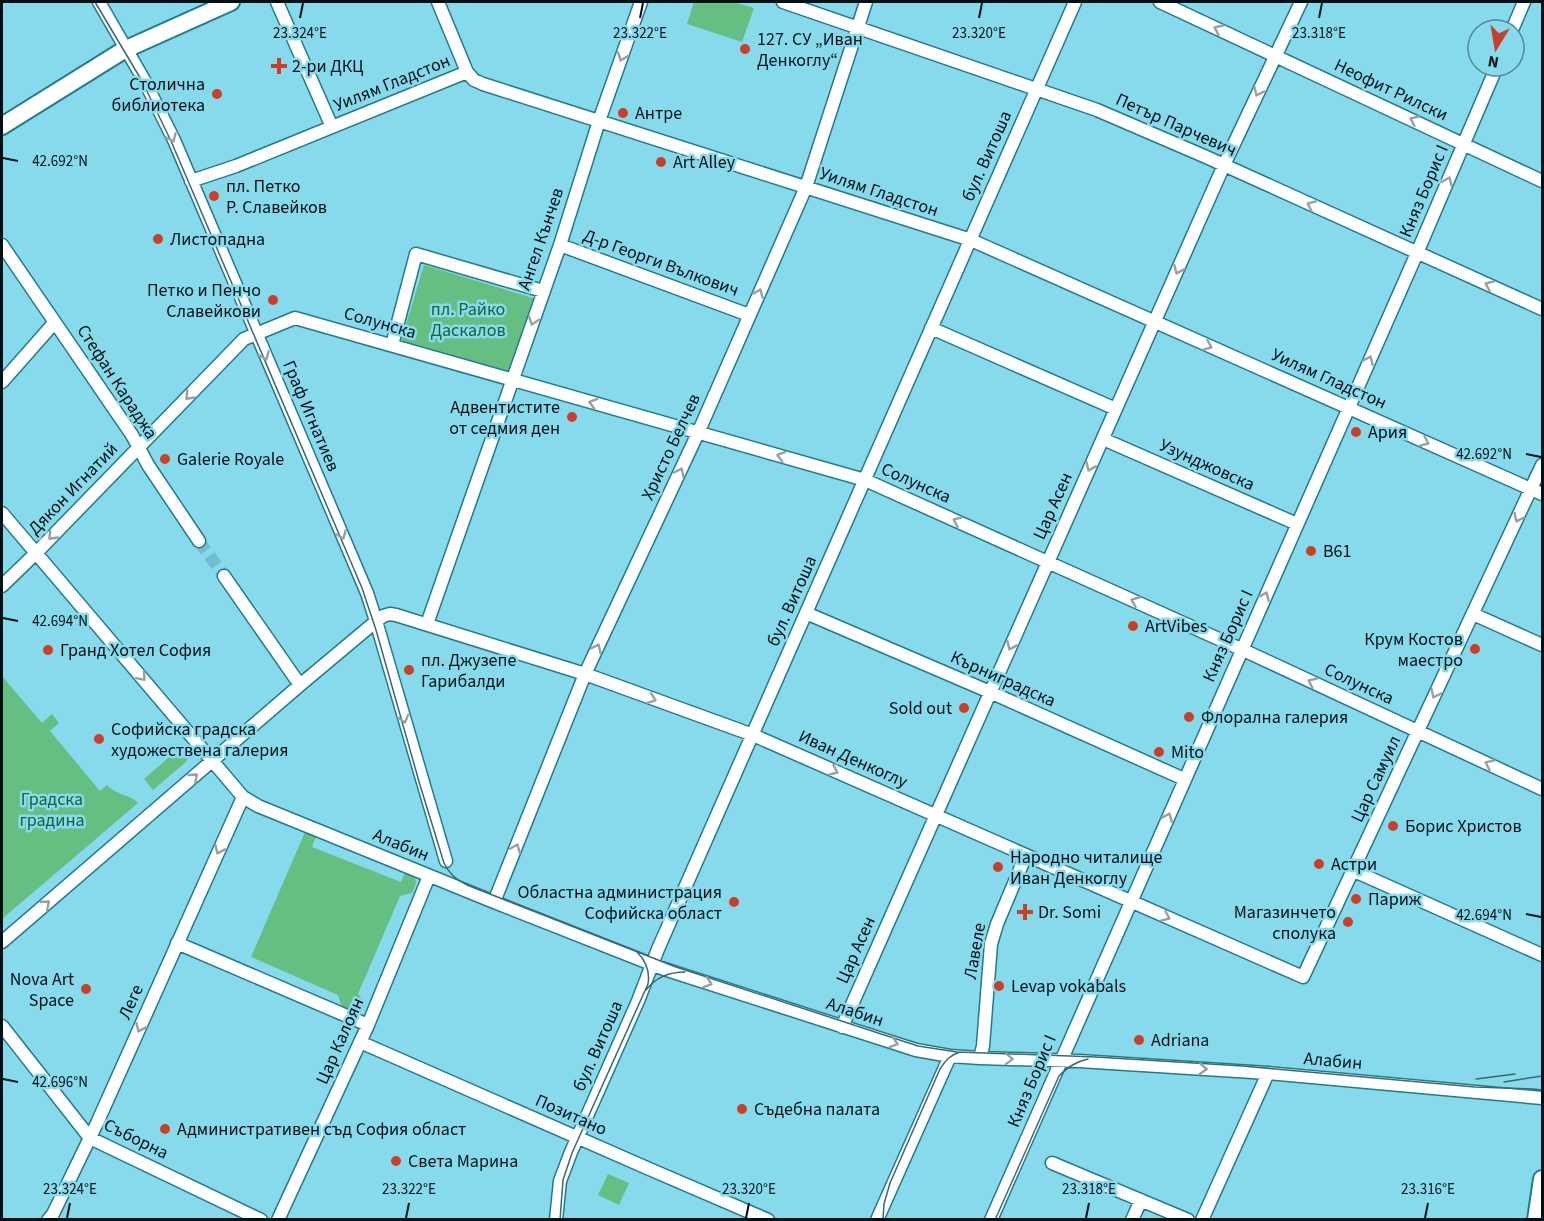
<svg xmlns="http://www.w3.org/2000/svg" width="1544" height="1221" font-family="'Source Sans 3',sans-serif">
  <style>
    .green { fill: #66bf82 }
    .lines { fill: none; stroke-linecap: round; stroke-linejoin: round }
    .street-tunnel { stroke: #73bccb; stroke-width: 12; stroke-dasharray: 12 6; stroke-linecap: butt }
    .street-casing { stroke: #217b8b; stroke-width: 15 }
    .secondary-casing { stroke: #217b8b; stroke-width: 20 }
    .street { stroke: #fff; stroke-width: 12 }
    .secondary { stroke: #fff; stroke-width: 16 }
    .tram { stroke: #3a6872; stroke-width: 1.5 }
    .oneway { stroke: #99a0a2 }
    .ticks { fill: none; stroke: #001116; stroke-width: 2 }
    .poi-dot { fill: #ca3f26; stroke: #87daeb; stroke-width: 2 }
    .labels { text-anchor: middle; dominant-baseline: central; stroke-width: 5; stroke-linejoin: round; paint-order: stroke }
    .poi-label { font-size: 18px; fill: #001116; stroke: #87daeb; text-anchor: start }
    .street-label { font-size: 18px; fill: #001116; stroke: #87daeb }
    .park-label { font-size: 18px; fill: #176436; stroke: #87daeb }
    .ticks-label { font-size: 15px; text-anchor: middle; fill: #001116; stroke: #87daeb; stroke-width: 5; stroke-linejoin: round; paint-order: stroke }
  </style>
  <rect width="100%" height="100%" fill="#87daeb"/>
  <!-- green -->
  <path class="green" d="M694 2H733L754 8 742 42 687 24Z
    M424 265 536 299 513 375 401 341Z
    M2 676 42 723 52 714 59 723 50 731 100 791 107 785C115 795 130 794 138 803L2 919Z
    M182 746 187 752 188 757 186 762 153 790 144 779Z
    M305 832 316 836 312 847 401 882 405 872C418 878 418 880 412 893L400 896 358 994 365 1003C363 1008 361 1013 356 1014L342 1008 338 995 251 957Z
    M608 1174 629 1183 619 1205 598 1195Z"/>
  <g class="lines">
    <!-- street-tunnel -->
    <path class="street-tunnel" d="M199 541 224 576"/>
    <defs>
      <path id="street" d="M99 2 144 80 174 140 367 593 376 621 446 861
        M277 2 332 127
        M438 2 467 72 474 80 483 84 971 240 1542 494
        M783 2 1097 110 1204 156 1542 309
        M1160 2 1542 181
        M1512 30 1524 2
        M191 181 236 166 467 72
        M2 245 132 435 148 465 199 541
        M560 245 749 315
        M931 328 1116 409
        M392 345 416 254 543 291
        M2 382 55 322
        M1103 439 1297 524
        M2 513 243 797 258 806 494 902 664 969 916 1050 950 1056 980 1058 1079 1061 1268 1073 1542 1098
        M224 576 300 685
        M2 586 36 553 244 339 295 318 865 480 1241 649 1542 789
        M806 613 990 692 1184 779
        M1473 614 1542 645
        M427 624 560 245 599 121 641 2
        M1352 870 1542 955
        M494 902 585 674 698 433 806 187 866 2
        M2 942 300 685 374 623 383 616 390 614 396 615 585 674 753 735 1303 977 1542 465
        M177 943 368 1025
        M2 1026 90 1138 261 1220
        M842 1027 1224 165 1301 2
        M360 1042 647 1168 768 1220
        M980 1058 983 1046 991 944 997 924 1026 855
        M1052 1163 1188 1220
        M48 1220 53 1214 98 1121 243 797
        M278 1220 368 1025 429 876
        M556 1220 560 1181 571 1152 638 1001 658 949 1075 2
        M877 1220 950 1056
        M991 1220 1417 253 1497 66
        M1132 1220 1141 1200
        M1202 1220 1268 1073"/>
      <path id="secondary" d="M2 126 124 50 231 2
        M1536 1220 1542 1179"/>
    </defs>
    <!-- street casing -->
    <use href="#street" class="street-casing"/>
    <!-- secondary casing -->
    <use href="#secondary" class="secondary-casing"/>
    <!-- street -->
    <use href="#street" class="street"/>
    <!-- secondary -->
    <use href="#secondary" class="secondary"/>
    <!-- tram -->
    <path class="tram" d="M95 2 142 81 171 141 362 588 376 630 420 785 444 863C449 874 456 880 467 885L676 967 918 1046 957 1052 1096 1057 1243 1066 1475 1087 1533 1089 1542 1090
      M646 990C656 977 669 972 685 972
      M1476 1079 1515 1074
      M1504 1082 1542 1076
      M560 1220 563 1180 572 1153 648 984C650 972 646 961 637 952
      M883 1220 884 1204 890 1183 940 1069C946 1060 950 1055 960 1052
      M995 1220 1059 1076C1068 1067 1075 1062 1088 1059"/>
  </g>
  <!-- one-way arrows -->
  <defs><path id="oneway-chevron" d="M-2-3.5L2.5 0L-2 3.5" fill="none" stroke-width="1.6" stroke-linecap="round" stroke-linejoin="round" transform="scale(1.5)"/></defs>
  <g class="oneway">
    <use href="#oneway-chevron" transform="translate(1218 29) rotate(-155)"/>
    <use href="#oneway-chevron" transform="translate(622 57) rotate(110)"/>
    <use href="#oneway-chevron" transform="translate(1258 92) rotate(115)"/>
    <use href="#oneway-chevron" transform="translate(1414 120) rotate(-155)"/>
    <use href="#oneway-chevron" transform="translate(172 138) rotate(66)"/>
    <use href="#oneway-chevron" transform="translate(1448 181) rotate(-67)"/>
    <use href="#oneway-chevron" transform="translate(1311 205) rotate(-156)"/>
    <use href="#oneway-chevron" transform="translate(1178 270) rotate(114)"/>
    <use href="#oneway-chevron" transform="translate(1489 285) rotate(-156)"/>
    <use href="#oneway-chevron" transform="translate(759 293) rotate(-66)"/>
    <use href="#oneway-chevron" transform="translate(533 321) rotate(108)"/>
    <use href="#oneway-chevron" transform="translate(1208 346) rotate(24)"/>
    <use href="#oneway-chevron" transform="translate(265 356) rotate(67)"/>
    <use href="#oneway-chevron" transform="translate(1369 360) rotate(-66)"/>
    <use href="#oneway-chevron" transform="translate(189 396) rotate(134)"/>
    <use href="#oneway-chevron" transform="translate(593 403) rotate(-164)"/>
    <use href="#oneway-chevron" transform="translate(1425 442) rotate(24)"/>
    <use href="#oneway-chevron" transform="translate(781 456) rotate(-164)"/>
    <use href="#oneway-chevron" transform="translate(1090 467) rotate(114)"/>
    <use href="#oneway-chevron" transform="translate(680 472) rotate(-65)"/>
    <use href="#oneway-chevron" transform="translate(1518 518) rotate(115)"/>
    <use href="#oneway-chevron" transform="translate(957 521) rotate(-156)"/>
    <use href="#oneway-chevron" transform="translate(342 535) rotate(67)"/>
    <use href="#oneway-chevron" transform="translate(52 536) rotate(134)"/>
    <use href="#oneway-chevron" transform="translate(1265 596) rotate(-66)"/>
    <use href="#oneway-chevron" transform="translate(1135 601) rotate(-156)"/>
    <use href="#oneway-chevron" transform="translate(1011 646) rotate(114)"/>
    <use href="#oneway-chevron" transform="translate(597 648) rotate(-65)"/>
    <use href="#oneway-chevron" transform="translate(142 677) rotate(50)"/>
    <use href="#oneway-chevron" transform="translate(1312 682) rotate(-155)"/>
    <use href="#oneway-chevron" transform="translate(1435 694) rotate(115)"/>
    <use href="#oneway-chevron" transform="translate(652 699) rotate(20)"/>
    <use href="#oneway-chevron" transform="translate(404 719) rotate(74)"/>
    <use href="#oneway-chevron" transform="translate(1489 764) rotate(-155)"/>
    <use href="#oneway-chevron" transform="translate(834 771) rotate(24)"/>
    <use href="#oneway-chevron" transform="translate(194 777) rotate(-41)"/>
    <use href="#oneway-chevron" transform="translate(1168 817) rotate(-66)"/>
    <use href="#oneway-chevron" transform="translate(516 848) rotate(-68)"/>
    <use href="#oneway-chevron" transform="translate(219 850) rotate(114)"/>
    <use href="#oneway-chevron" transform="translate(46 904) rotate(-41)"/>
    <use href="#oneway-chevron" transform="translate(1166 917) rotate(24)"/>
    <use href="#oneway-chevron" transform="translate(708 983) rotate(18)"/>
    <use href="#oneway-chevron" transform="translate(140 1028) rotate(114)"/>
    <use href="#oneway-chevron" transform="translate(894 1043) rotate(18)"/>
    <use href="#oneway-chevron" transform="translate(1009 1059) rotate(2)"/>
    <use href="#oneway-chevron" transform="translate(1203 1069) rotate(4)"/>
  </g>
  <!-- ticks -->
  <path class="ticks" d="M300 18 303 3M640 18 643 3M979 18 982 3M1319 18 1322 3M3 158 18 161M1526 454 1541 457M3 618 18 621M1526 914 1541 917M3 1079 18 1082M67 1218 70 1203M406 1218 409 1203M746 1218 749 1203M1086 1218 1089 1203M1425 1218 1428 1203"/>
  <!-- markers -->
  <g class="poi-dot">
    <circle cx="745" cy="49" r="6"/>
    <path d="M276 57h6v6h6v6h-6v6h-6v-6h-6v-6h6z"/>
    <circle cx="217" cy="94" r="6"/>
    <circle cx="623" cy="113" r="6"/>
    <circle cx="661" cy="162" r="6"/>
    <circle cx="214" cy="196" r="6"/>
    <circle cx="158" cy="239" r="6"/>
    <circle cx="273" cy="300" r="6"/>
    <circle cx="572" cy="417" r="6"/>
    <circle cx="1356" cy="432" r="6"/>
    <circle cx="165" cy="459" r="6"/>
    <circle cx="1311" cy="551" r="6"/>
    <circle cx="1133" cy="626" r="6"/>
    <circle cx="1475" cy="649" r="6"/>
    <circle cx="48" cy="650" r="6"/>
    <circle cx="409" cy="670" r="6"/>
    <circle cx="964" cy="708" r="6"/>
    <circle cx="1189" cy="717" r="6"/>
    <circle cx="99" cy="739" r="6"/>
    <circle cx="1159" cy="752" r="6"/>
    <circle cx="1393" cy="826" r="6"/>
    <circle cx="1319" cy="864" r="6"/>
    <circle cx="998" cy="867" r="6"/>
    <circle cx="1356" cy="899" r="6"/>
    <circle cx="734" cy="902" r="6"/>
    <path d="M1022 903h6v6h6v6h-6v6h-6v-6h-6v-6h6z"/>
    <circle cx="1348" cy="922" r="6"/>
    <circle cx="999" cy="986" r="6"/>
    <circle cx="86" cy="989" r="6"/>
    <circle cx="1139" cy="1040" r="6"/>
    <circle cx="742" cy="1109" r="6"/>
    <circle cx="165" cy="1129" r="6"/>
    <circle cx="396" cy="1161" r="6"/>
  </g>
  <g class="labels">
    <!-- poi labels -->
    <g class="poi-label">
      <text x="757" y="39">127. СУ „Иван<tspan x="757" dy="21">Денкоглу“</tspan></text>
      <text x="292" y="66">2-ри ДКЦ</text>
      <text x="205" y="84" text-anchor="end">Столична<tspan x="205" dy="21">библиотека</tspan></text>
      <text x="635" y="113">Антре</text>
      <text x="673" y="162">Art Alley</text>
      <text x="226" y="186">пл. Петко<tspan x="226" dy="21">Р. Славейков</tspan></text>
      <text x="170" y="239">Листопадна</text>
      <text x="261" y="290" text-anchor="end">Петко и Пенчо<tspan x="261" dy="21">Славейкови</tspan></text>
      <text x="560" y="407" text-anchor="end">Адвентистите<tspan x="560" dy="21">от седмия ден</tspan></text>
      <text x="1368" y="432">Ария</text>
      <text x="177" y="459">Galerie Royale</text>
      <text x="1323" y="551">B61</text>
      <text x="1145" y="626">ArtVibes</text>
      <text x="1463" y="639" text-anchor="end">Крум Костов<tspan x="1463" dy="21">маестро</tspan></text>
      <text x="60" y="650">Гранд Хотел София</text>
      <text x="421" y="660">пл. Джузепе<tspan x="421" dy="21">Гарибалди</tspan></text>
      <text x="952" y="708" text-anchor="end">Sold out</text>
      <text x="1201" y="717">Флорална галерия</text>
      <text x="111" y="729">Софийска градска<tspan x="111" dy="21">художествена галерия</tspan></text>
      <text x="1171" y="752">Mito</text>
      <text x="1405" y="826">Борис Христов</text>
      <text x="1010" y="857">Народно читалище<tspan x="1010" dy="21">Иван Денкоглу</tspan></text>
      <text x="1331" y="864">Астри</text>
      <text x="722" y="892" text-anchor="end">Областна администрация<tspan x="722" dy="21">Софийска област</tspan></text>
      <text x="1368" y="899">Париж</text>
      <text x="1038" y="912">Dr. Somi</text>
      <text x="1336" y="912" text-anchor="end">Магазинчето<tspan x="1336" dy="21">сполука</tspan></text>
      <text x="74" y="979" text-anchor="end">Nova Art<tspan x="74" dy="21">Space</tspan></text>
      <text x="1011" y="986">Levap vokabals</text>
      <text x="1151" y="1040">Adriana</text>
      <text x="754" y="1109">Съдебна палата</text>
      <text x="177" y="1129">Административен съд София област</text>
      <text x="408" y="1161">Света Марина</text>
    </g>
    <!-- street labels -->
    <g class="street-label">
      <text transform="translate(392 83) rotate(-22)">Уилям Гладстон</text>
      <text transform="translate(1391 90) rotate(25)">Неофит Рилски</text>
      <text transform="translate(1176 125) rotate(24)">Петър Парчевич</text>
      <text transform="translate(987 156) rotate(-66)">бул. Витоша</text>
      <text transform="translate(1424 191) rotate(-67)">Княз Борис I</text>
      <text transform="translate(879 192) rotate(18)">Уилям Гладстон</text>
      <text transform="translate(541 239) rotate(-71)">Ангел Кънчев</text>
      <text transform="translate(661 263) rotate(20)">Д-р Георги Вълкович</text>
      <text transform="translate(380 323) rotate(16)">Солунска</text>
      <text transform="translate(1329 379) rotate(24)">Уилям Гладстон</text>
      <text transform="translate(117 382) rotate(57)">Стефан Караджа</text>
      <text transform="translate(311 416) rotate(67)">Граф Игнатиев</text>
      <text transform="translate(671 447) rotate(-65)">Христо Белчев</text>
      <text transform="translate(1207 465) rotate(24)">Узунджовска</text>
      <text transform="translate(916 483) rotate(24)">Солунска</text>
      <text transform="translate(73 489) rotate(-46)">Дякон Игнатий</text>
      <text transform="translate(1053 506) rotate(-66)">Цар Асен</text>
      <text transform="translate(792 601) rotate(-66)">бул. Витоша</text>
      <text transform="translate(1228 636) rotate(-66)">Княз Борис I</text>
      <text transform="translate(1003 679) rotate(24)">Кърниградска</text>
      <text transform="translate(1359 684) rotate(25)">Солунска</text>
      <text transform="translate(853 759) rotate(24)">Иван Денкоглу</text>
      <text transform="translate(1376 779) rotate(-65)">Цар Самуил</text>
      <text transform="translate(401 845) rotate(22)">Алабин</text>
      <text transform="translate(856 950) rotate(-66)">Цар Асен</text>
      <text transform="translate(975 951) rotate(-80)">Лавеле</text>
      <text transform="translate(131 1002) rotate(-66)">Леге</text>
      <text transform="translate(855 1012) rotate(18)">Алабин</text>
      <text transform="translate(340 1041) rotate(-66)">Цар Калоян</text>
      <text transform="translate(598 1046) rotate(-66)">бул. Витоша</text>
      <text transform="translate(1333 1061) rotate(5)">Алабин</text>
      <text transform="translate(1032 1081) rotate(-67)">Княз Борис I</text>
      <text transform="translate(571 1115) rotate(24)">Позитано</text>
      <text transform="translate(136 1139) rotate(26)">Съборна</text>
    </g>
    <!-- park labels -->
    <g class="park-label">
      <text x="468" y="309">пл. Райко<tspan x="468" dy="21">Даскалов</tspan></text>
      <text x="52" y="799">Градска<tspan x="52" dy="21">градина</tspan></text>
    </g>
  </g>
  <g class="ticks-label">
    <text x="300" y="38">23.324°E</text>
    <text x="640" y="38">23.322°E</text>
    <text x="979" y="38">23.320°E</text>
    <text x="1319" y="38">23.318°E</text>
    <text x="60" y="166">42.692°N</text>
    <text x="1484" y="459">42.692°N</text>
    <text x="60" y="626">42.694°N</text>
    <text x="1484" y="920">42.694°N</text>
    <text x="60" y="1087">42.696°N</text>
    <text x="70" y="1194">23.324°E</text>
    <text x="409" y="1194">23.322°E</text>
    <text x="749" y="1194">23.320°E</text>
    <text x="1089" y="1194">23.318°E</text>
    <text x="1428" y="1194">23.316°E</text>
  </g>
  <!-- border -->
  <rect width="1544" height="1221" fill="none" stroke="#001116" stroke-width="6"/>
  <!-- north arrow -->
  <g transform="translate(1496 48) rotate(191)"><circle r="28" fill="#87daeb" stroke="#518a96" stroke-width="1.5"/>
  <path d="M0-4.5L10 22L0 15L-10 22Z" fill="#ca3f26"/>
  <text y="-9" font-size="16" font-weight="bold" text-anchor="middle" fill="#001116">N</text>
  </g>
</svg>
